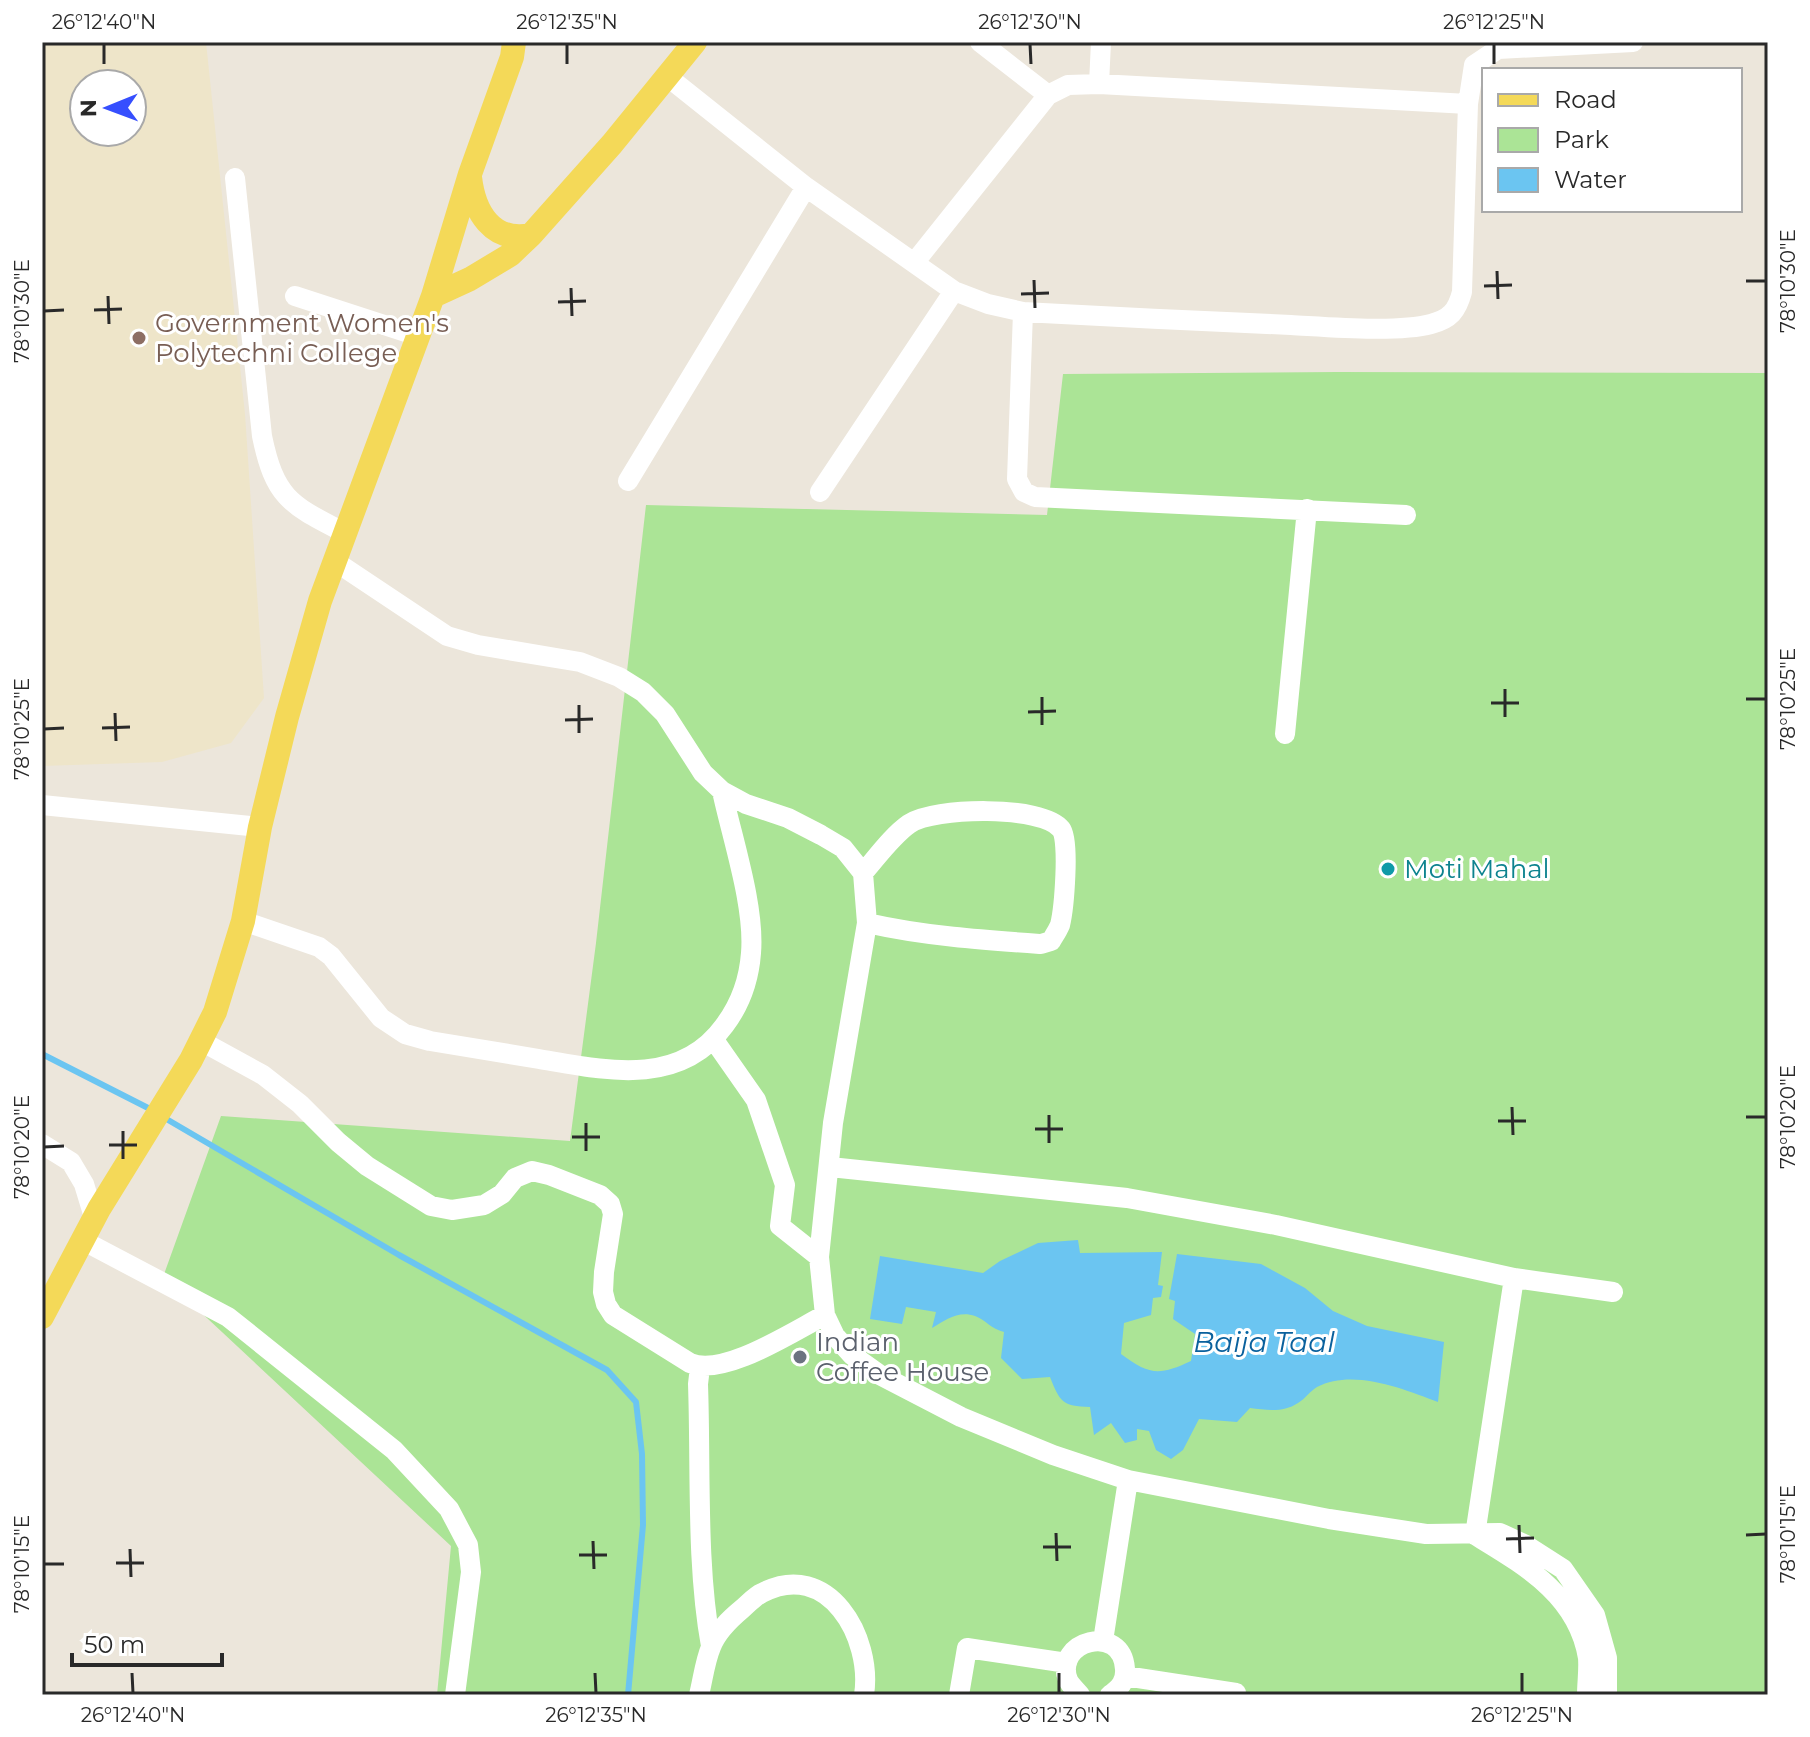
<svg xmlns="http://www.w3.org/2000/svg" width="1810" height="1737" font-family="Montserrat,sans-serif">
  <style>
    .education { fill: #eee5c9; fill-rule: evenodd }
    .green { fill: #abe496 }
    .water { fill: #6bc5f1 }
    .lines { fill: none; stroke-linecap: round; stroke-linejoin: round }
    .stream { stroke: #6bc5f1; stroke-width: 6 }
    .minor { stroke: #fff; stroke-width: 20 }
    .major { stroke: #f4d958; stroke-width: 24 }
    .ticks { fill: none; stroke: #292929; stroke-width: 3 }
    .education-dot { fill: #8d6e63; stroke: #fff; stroke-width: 3 }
    .culture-dot { fill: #0f9aa8; stroke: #fff; stroke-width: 3 }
    .worship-dot { fill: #6b7280; stroke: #fff; stroke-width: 3 }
    .labels { text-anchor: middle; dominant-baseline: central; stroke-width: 6; stroke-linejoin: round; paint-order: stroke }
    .education-label { font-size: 26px; fill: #785e54; stroke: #fff; text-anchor: start }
    .culture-label { font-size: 26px; fill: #0d838f; stroke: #fff; text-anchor: start }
    .worship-label { font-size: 26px; fill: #5b616d; stroke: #fff; text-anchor: start }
    .water-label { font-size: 28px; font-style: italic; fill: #0a619d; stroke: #fff }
    .neatline { fill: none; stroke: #292929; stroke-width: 3 }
    .ticks-label { font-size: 20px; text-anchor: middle; fill: #292929 }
  </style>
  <rect width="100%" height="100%" fill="#ece6db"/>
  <!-- education -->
  <path class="education" d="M42 42H206L245 414 264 698 231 743 162 762 42 766ZM84 84H132V132H84Z"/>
  <!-- green -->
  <path class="green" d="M1338 372 1768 373V1695H437L451 1546 163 1277 221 1116 570 1141 596 943 646 505 1047 515 1063 374Z"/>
  <!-- water -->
  <path class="water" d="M1078 1240 1080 1253 1162 1252 1158 1285 1163 1286 1161 1297 1153 1298 1151 1315 1124 1323 1121 1354C1149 1375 1159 1376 1191 1361L1195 1334 1173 1319 1175 1301 1169 1299 1177 1254 1261 1264 1305 1288 1333 1311 1367 1326 1444 1342 1438 1402C1404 1389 1353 1368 1317 1387 1310 1391 1305 1399 1298 1403 1283 1413 1267 1410 1250 1408L1237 1422 1199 1419 1183 1450 1171 1459 1156 1450 1149 1431 1137 1429V1440L1125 1443 1111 1423 1094 1435 1090 1407C1062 1406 1060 1402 1050 1377L1022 1379 1001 1358 1004 1332C991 1329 986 1320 975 1316 959 1310 945 1320 932 1328L936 1312 906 1307 902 1324 870 1319 880 1256 983 1273 1000 1261 1038 1243Z"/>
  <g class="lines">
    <!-- stream -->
    <path class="stream" d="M42 1054 154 1111
      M163 1117 399 1255 607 1370 636 1402 642 1454 643 1525 628 1695"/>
    <!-- minor -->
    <path class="minor" d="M980 42 1048 95
      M668 77 806 187 954 291 988 304 1023 312C1112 317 1202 321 1291 325 1328 327 1397 333 1431 324 1450 319 1457 311 1462 292L1468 104 1474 65 1498 49 1633 42
      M1099 84 1101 42
      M235 178 262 436C275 499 291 505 345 533
      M914 263 1048 95 1068 85 1099 84 1468 104
      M295 296 418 336
      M1023 312 1017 479 1024 492 1035 497 1406 515
      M628 481 806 187
      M820 492 954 291
      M336 562 447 636 478 645 580 662 619 677 643 692 665 714 703 773 722 791 746 804 788 818 821 835 843 848 863 873 867 923 833 1123 819 1257 825 1315 835 1336 852 1355 880 1375 961 1417 1053 1455 1128 1480 1329 1519 1426 1534 1500 1533 1524 1544 1563 1569 1595 1615 1607 1658V1695
      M1285 734 1307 509
      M42 805 260 827
      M863 873C877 857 892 836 909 824 934 807 1042 805 1061 829 1070 840 1064 909 1060 925 1058 930 1054 936 1051 941L1041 944C983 940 924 936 867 923
      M243 921 319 947 331 956 381 1018 405 1034 430 1041C466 1047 502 1053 539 1059 604 1070 679 1088 724 1026 740 1005 749 980 751 953 755 906 732 838 722 791
      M714 1040 756 1100 785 1185 780 1226 819 1257
      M201 1041 263 1075 300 1104 338 1142 367 1166 431 1206 452 1210 484 1205 502 1194 515 1178 532 1171 549 1175 600 1195 610 1204 613 1214 604 1272 603 1292 606 1304 613 1315 690 1363C724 1377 792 1332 825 1315
      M42 1144 71 1162 84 1184 94 1217
      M830 1167 1127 1198 1276 1225 1514 1278 1613 1292
      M82 1240 228 1317 394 1450 449 1509 468 1545 471 1572 455 1695
      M700 1367 698 1384C701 1469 696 1563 711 1646
      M1475 1535 1514 1278
      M1475 1535C1524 1565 1578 1595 1588 1658 1589 1670 1587 1683 1587 1695
      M1103 1641 1128 1480
      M1125 1676 1236 1693 1235 1695
      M699 1695C703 1679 705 1661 711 1647 717 1631 730 1619 742 1609 748 1604 755 1596 762 1593 828 1558 873 1638 864 1695
      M959 1695 967 1648 1067 1663
      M1080 1695C1077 1691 1070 1685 1068 1680 1053 1641 1122 1622 1125 1669 1126 1681 1120 1688 1110 1695"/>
    <!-- major -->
    <path class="major" d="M470 177C474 212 492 243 531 235
      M433 296 470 279 510 255 531 235 612 144 695 42
      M42 1317 99 1209 191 1060 215 1012 243 921 260 827 287 717 320 601 433 296 470 174 512 57 514 42"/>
  </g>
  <!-- ticks -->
  <path class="ticks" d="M104 44V64M567 44V64M1030 44 1031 64M1494 44V64M1497 271 1498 299M1034 280 1035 308M1746 281H1766M1484 286 1512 285M571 288 572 316M1021 294 1049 293M108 296 109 324M558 302 586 301M94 310 122 309M44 311 64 310M1505 689V717M1042 697V725M1746 699H1766M1491 703H1519M579 705V733M1028 712 1056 711M115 713 116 741M565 720 593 719M102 728 130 727M44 729 64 728M1512 1107 1513 1135M1049 1115V1143M1746 1117H1766M1498 1121H1526M586 1123V1151M1035 1129H1063M123 1131V1159M572 1137H600M109 1145H137M44 1147 64 1146M1519 1525 1520 1553M1056 1533 1057 1561M1746 1535 1766 1534M1506 1539 1534 1538M593 1541 594 1569M1043 1547H1071M130 1549 131 1577M579 1555H607M116 1563H144M44 1564H64M132 1673 133 1693M595 1673 596 1693M1059 1673V1693M1522 1673V1693"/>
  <!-- markers -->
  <circle class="education-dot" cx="139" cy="338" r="8"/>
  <circle class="culture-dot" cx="1388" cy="869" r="8"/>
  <circle class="worship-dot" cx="800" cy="1357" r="8"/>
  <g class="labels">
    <!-- education labels -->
    <g class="education-label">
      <text x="155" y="323">Government Women's<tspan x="155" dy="30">Polytechni College</tspan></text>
    </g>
    <!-- culture labels -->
    <g class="culture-label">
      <text x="1404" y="869">Moti Mahal</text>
    </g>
    <!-- worship labels -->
    <g class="worship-label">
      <text x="816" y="1342">Indian<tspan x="816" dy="30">Coffee House</tspan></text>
    </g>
    <!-- water labels -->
    <g class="water-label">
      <text x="1264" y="1342">Baija Taal</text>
    </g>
  </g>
  <!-- border -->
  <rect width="1810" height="1737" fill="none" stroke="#ffffff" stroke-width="88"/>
  <!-- legend -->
  <rect x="1482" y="68" width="260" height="144" fill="#ffffff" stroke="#a9a9a9" stroke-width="2"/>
  <rect x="1498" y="94" width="40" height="12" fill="#f4d958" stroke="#a9a9a9" stroke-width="2"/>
  <text x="1554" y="108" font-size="24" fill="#292929">Road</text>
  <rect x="1498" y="128" width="40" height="24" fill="#abe496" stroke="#a9a9a9" stroke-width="2"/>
  <text x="1554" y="148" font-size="24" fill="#292929">Park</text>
  <rect x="1498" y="168" width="40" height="24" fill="#6bc5f1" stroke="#a9a9a9" stroke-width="2"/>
  <text x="1554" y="188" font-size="24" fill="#292929">Water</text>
  <!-- north arrow -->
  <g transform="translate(108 108) rotate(269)"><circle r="38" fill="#ffffff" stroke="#a9a9a9" stroke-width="2"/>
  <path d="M0-6L14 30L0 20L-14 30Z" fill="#364ffe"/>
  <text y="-12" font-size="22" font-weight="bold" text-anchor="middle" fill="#292929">N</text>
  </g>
  <!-- scale -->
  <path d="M72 1653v12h150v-12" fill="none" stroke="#292929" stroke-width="4"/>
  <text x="84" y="1653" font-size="24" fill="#292929" stroke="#ffffff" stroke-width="6" paint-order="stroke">50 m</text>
  <rect x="44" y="44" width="1722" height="1649" class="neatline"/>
  <g class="ticks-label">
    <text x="104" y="29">26°12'40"N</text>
    <text x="567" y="29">26°12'35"N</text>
    <text x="1030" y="29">26°12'30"N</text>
    <text x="1494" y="29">26°12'25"N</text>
    <text transform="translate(1788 281) rotate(-90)" y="7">78°10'30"E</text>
    <text transform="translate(22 311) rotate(-90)" y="7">78°10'30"E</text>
    <text transform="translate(1788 699) rotate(-90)" y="7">78°10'25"E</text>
    <text transform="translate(22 729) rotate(-90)" y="7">78°10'25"E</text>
    <text transform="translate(1788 1117) rotate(-90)" y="7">78°10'20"E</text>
    <text transform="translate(22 1147) rotate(-90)" y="7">78°10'20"E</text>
    <text transform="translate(1788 1534) rotate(-90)" y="7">78°10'15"E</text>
    <text transform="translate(22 1564) rotate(-90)" y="7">78°10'15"E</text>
    <text x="133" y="1722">26°12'40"N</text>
    <text x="596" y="1722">26°12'35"N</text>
    <text x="1059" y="1722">26°12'30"N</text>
    <text x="1522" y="1722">26°12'25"N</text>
  </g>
</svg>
